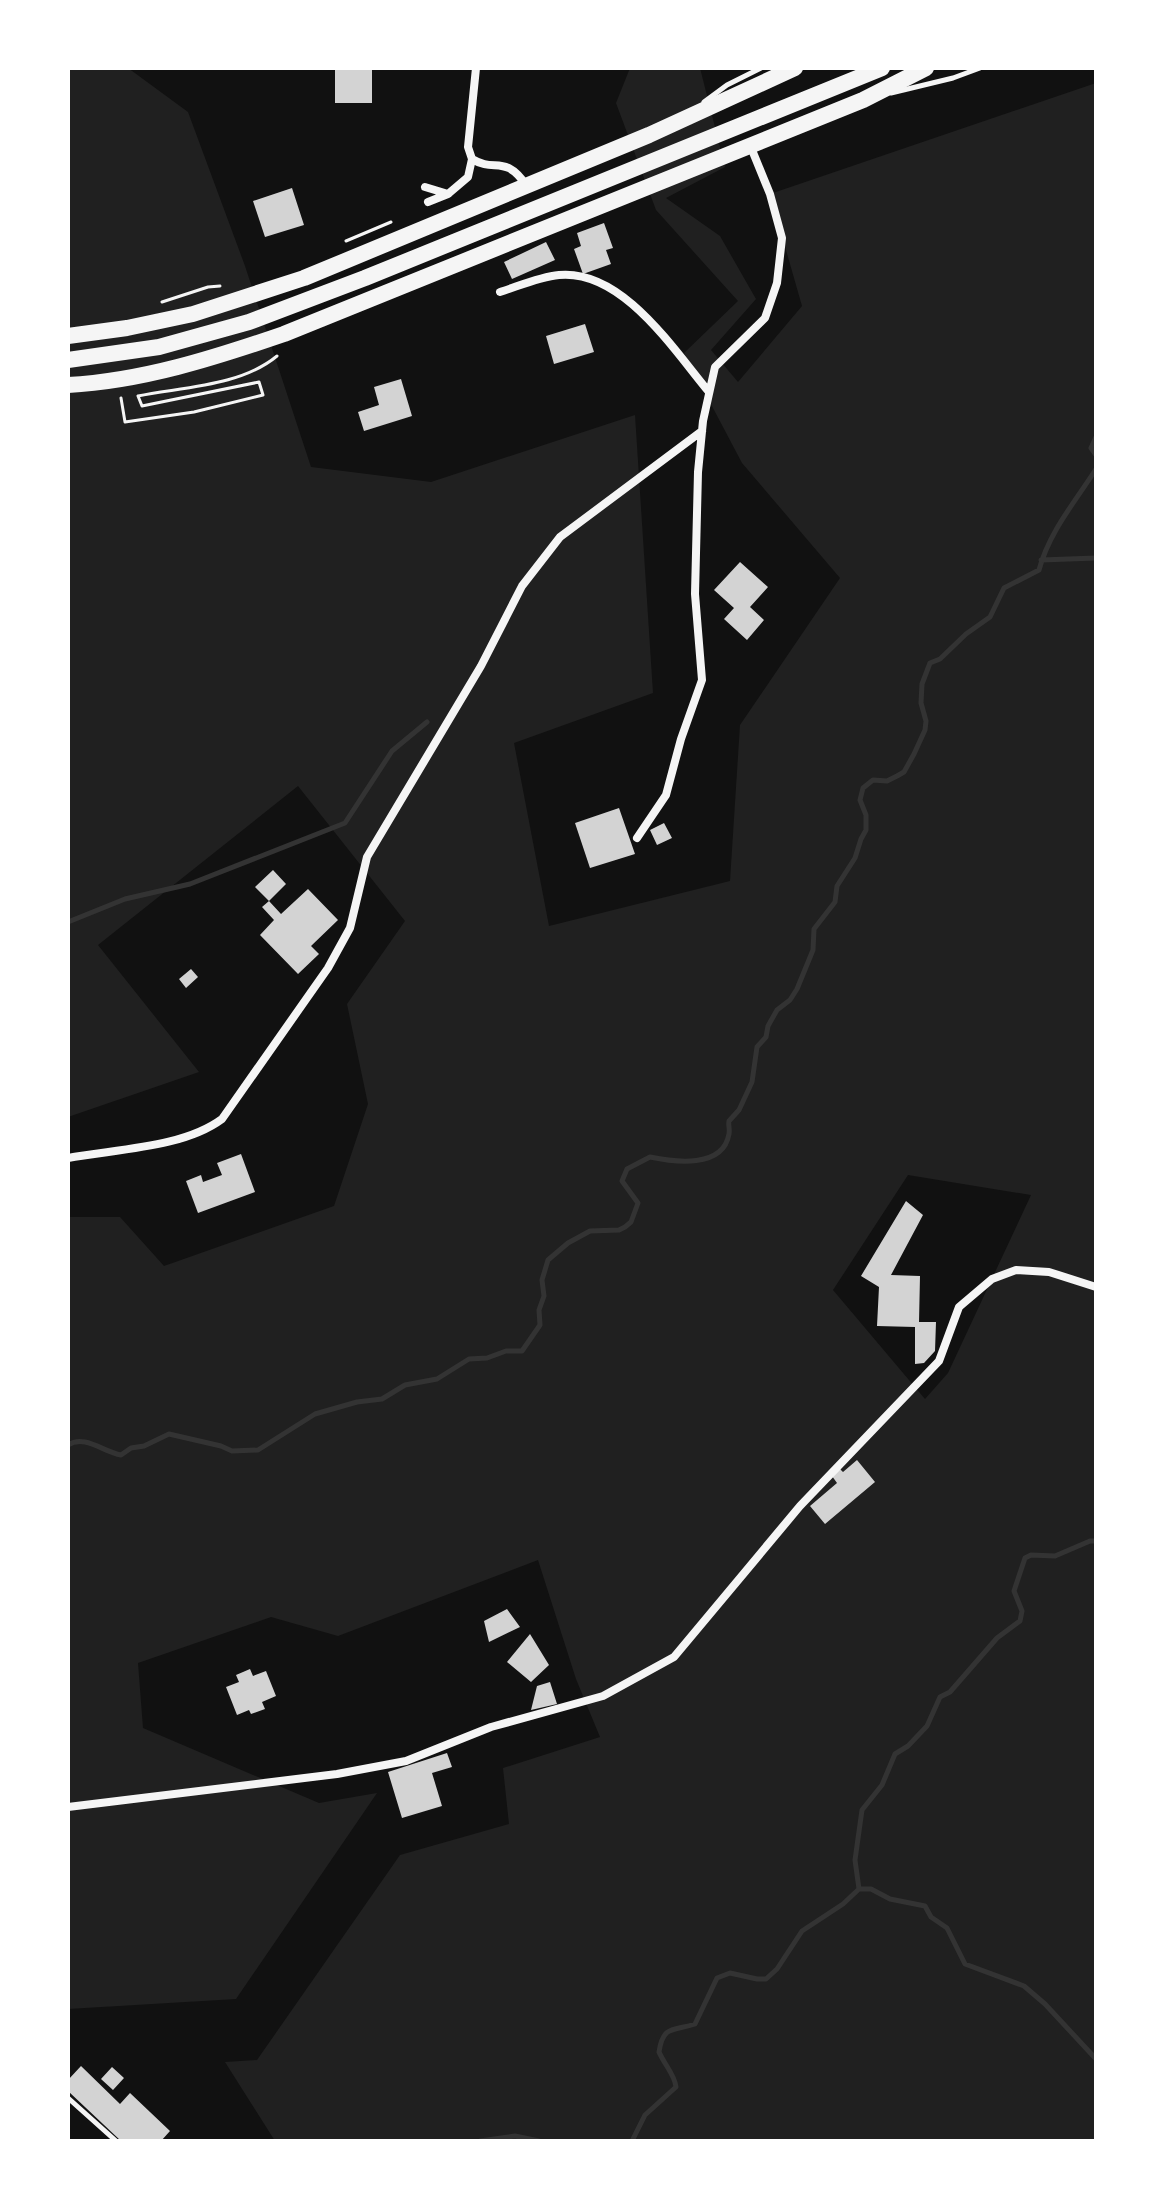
<svg xmlns="http://www.w3.org/2000/svg" width="1164" height="2209" font-family="'Fira Sans',sans-serif">
  <style>
    .green { fill: #202020; fill-rule: evenodd }
    .lines { fill: none; stroke-linecap: round; stroke-linejoin: round }
    .stream { stroke: #333; stroke-width: 5 }
    .building { fill: #d3d3d3 }
    .path { stroke: #f5f5f5; stroke-width: 3 }
    .service { stroke: #f5f5f5; stroke-width: 5 }
    .minor { stroke: #f5f5f5; stroke-width: 8 }
    .primary { stroke: #f5f5f5; stroke-width: 16 }
  </style>
  <rect width="100%" height="100%" fill="#111"/>
  <!-- green -->
  <path class="green" d="M68 68H128L188 112 245 266 311 467 431 482 635 415 653 693 514 743 549 926 730 881 740 725 840 578 742 463 684 353 738 301 656 210 616 103 630 68H700L725 167 666 198 720 236 756 299 711 350 738 382 802 306 770 194 1096 83V2141H275L225 2062 257 2060 400 1855 509 1824 503 1768 600 1737 576 1679 538 1560 338 1636 271 1617 138 1663 143 1728 319 1803 377 1793 236 1999 68 2009V1217H120L164 1266 334 1206 368 1104 347 1004 405 921 298 786 98 945 199 1072 68 1117ZM908 1175 1031 1195 948 1373 925 1399 833 1290Z"/>
  <g class="lines">
    <!-- stream -->
    <path class="stream" d="M1096 437 1091 448 1096 455
      M1041 560 1096 558
      M68 922 125 899 190 884 345 823 392 751 427 722
      M68 1445C85 1434 103 1452 121 1455L131 1448 144 1446 169 1434 221 1446 232 1451 258 1450 315 1414 357 1402 382 1399 405 1385 437 1379 469 1359 487 1358 506 1351H522L540 1325 539 1310 544 1296 542 1280 548 1260 568 1243 590 1231 619 1230 625 1227 631 1222 638 1203 622 1181 627 1169 650 1157C674 1162 723 1169 729 1134 730 1129 728 1125 729 1121L739 1110 752 1082 757 1047 766 1037 768 1026 777 1010 790 1000 797 989 813 950 814 929 835 902 837 886 855 858 861 839 866 830V815L860 800 863 788 873 780 887 781 897 776 904 772 914 754 925 730 926 721 921 703 922 684 930 663 940 659 966 634 990 617 1004 588 1039 570C1049 532 1075 502 1096 469
      M859 1889 855 1860 862 1810 882 1785 895 1754 908 1746 927 1726 940 1697 950 1692 997 1638 1020 1621 1022 1611 1014 1591 1025 1558 1031 1555 1055 1556 1090 1541H1096
      M480 2141 515 2136 539 2141
      M632 2141 645 2115 676 2087C675 2075 664 2064 659 2052 663 2024 675 2031 695 2024L717 1978 730 1973 757 1979H766L777 1969 802 1931 843 1904 859 1889H871L890 1899 925 1906 931 1917 947 1928 965 1964 1024 1986 1045 2004 1096 2059"/>
  </g>
  <!-- building -->
  <path class="building" d="M335 68H372V103H335Z
    M292 188 304 225 265 237 253 201Z
    M604 223 613 248 606 250 611 264 583 274 574 249 581 246 577 233Z
    M546 242 555 260 512 279 504 262Z
    M585 324 594 352 554 364 546 336Z
    M401 379 412 416 364 431 358 412 379 405 374 387Z
    M740 562 768 587 750 607 764 620 747 640 724 619 734 608 714 590Z
    M619 808 635 854 590 868 575 823Z
    M664 823 672 838 657 845 650 830Z
    M273 870 286 884 269 901 255 887Z
    M308 889 338 920 311 946 319 954 298 974 260 935 274 920 262 907 269 901 281 914Z
    M191 969 198 977 186 988 179 979Z
    M241 1154 255 1192 198 1213 186 1181 201 1175 203 1182 222 1175 217 1163Z
    M906 1201 923 1215 891 1275 920 1276 919 1322H936L935 1351 924 1363 915 1364V1327L877 1326 879 1287 861 1276Z
    M857 1460 875 1482 825 1524 810 1506 837 1483 832 1476 840 1469 843 1472Z
    M507 1609 520 1627 489 1642 484 1621Z
    M530 1634 549 1665 531 1682 507 1662Z
    M250 1669 253 1676 266 1671 276 1696 262 1702 265 1709 251 1714 249 1710 237 1715 226 1687 239 1682 236 1675Z
    M550 1682 557 1704 531 1710 537 1686Z
    M447 1753 452 1767 432 1773 442 1806 402 1818 388 1772Z
    M81 2066 120 2104 130 2093 170 2131 161 2141H121L68 2091V2080Z
    M112 2067 124 2078 113 2090 101 2079Z"/>
  <g class="lines">
    <!-- path -->
    <path class="path" d="M346 241 391 222
      M162 302 208 287 220 286
      M121 398 125 422 194 412 263 395 259 382 142 406 138 396C183 387 241 386 277 356"/>
    <!-- service -->
    <path class="service" d="M891 93 953 78 980 68
      M704 102 727 85 761 68
      M68 2098 116 2141"/>
    <!-- minor -->
    <path class="minor" d="M476 68 468 147 472 159C495 173 505 154 526 185
      M425 187 448 194 468 177 472 159
      M428 202 448 194
      M500 292C519 286 539 277 559 275 622 269 673 349 709 392
      M637 838 666 795 681 739 702 680 695 594 698 472 703 421 715 367 765 318 777 283 782 238 770 194 750 145
      M68 1158C116 1149 183 1148 222 1119L328 968 350 928 367 857 481 666 522 586 560 537 702 431
      M68 1807 337 1774 406 1761 491 1727 603 1696 674 1657 800 1506 939 1361 959 1307 992 1279 1016 1270 1049 1272 1096 1287"/>
    <!-- primary -->
    <path class="primary" d="M68 336 127 328 193 314 304 278 649 135 795 68
      M68 360 159 347 249 322 365 278 882 68
      M68 385C142 381 214 358 284 334L863 100 926 68"/>
  </g>
  <!-- border -->
  <rect width="1164" height="2209" fill="none" stroke="#ffffff" stroke-width="140"/>
</svg>
